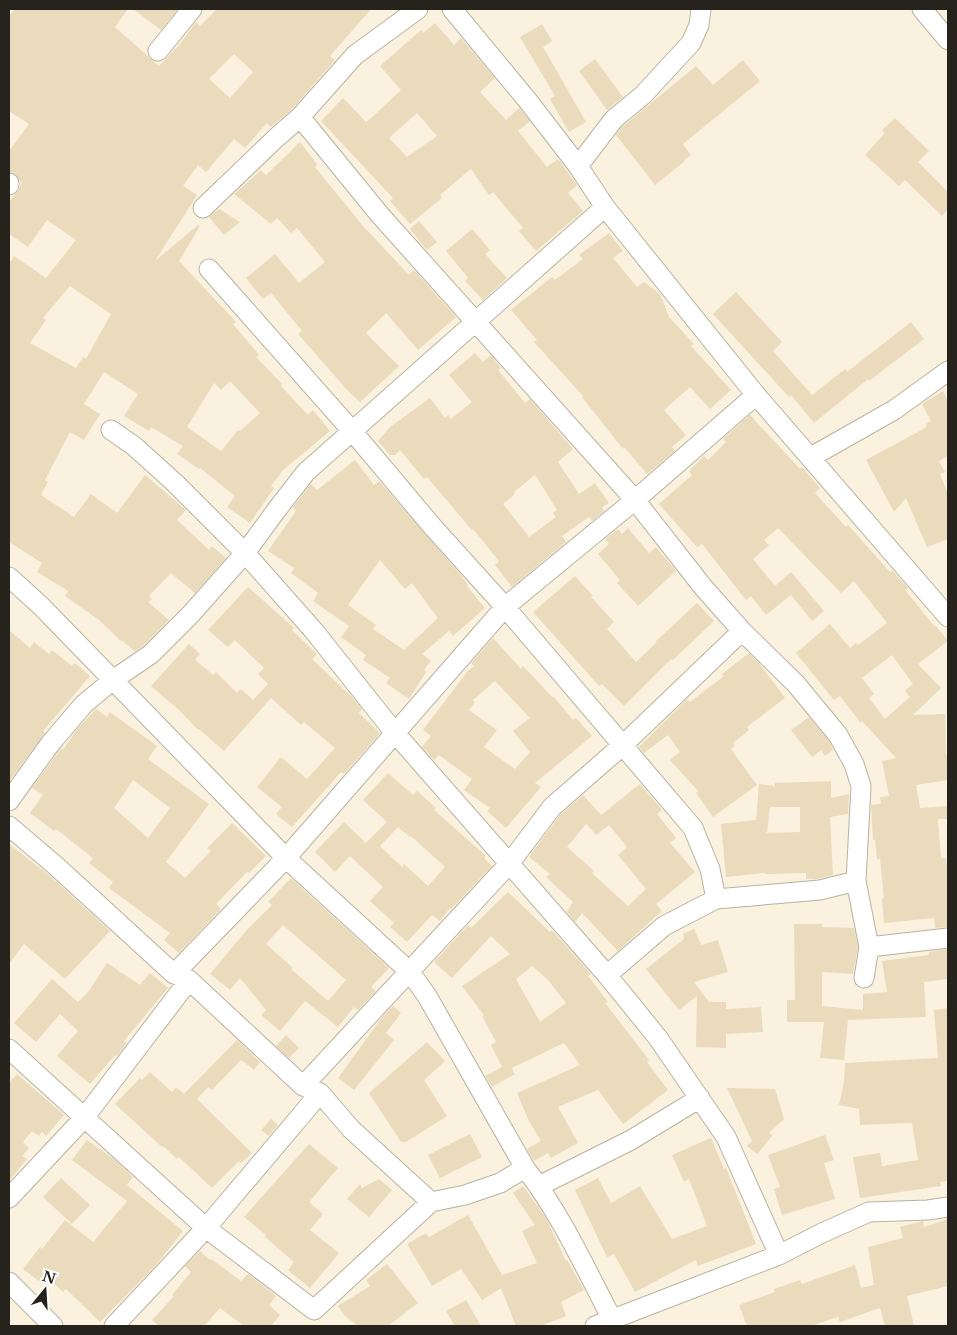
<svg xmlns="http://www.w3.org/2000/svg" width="957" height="1335" font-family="'Libre Baskerville',serif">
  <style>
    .building { fill: #e9dbbb; fill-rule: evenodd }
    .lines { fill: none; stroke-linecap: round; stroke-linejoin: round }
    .minor-casing { stroke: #b9b2a0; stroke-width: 21 }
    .minor { stroke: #fff; stroke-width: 19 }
  </style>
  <rect width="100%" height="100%" fill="#faf2df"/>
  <!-- building -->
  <path class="building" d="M15 9H128L115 27 159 66 180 44 196 22 200 26 217 9H371L330 56 335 60 292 109 271 127 267 123 245 148 234 139 206 172 198 165 183 186 197 195 155 261 198 225 200 226 179 261 236 322 233 324 259 355 256 357 282 384 281 386 308 415 313 410 330 431 283 470 271 486 274 488 250 523 227 507 235 496 200 468 199 469 177 454 183 446 151 427 149 431 124 416 138 394 104 372 84 404 100 414 84 440 70 432 45 480 48 482 41 495 74 517 91 494 117 513 145 475 186 510 177 520 209 550 212 546 226 558 195 593 171 573 149 596 152 599 148 602 169 620 144 645 135 651 121 640V641L99 620 65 596 68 591 37 572 42 563 9 542V264L14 256 46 278 76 240 47 220 28 247 9 234V202L18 191 22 183 15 174 9 172V151L29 124 9 111V16ZM234 54 253 72 230 98 209 79ZM70 286 111 314 86 359 83 357 76 368 30 343 46 320 43 318ZM230 381 260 413 240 431 238 430 221 451 187 427 214 383 221 390Z
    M133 9H178L161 30Z
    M435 23 454 45 461 38 495 78 480 92 506 120 519 108 530 121 518 131 547 167 558 159 577 185 568 193 583 211 536 251 519 231 523 228 493 192 489 195 471 169 440 195 442 198 410 224 390 201 393 198 321 121 343 98 366 122 369 120 401 90 380 66 421 30 423 33ZM417 113 437 136 407 157 389 138Z
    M542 24 552 41 543 47 586 122 569 132 550 99 555 96 520 37Z
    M595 59 623 97 607 110 579 71Z
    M743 60 760 81 683 144 691 155 684 160 685 161 655 185 616 135 622 127 696 66 713 85Z
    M895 118 929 151 918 162 948 192V209L942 216 905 180 899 186 865 155 885 133 882 130Z
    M300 142 317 164 315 167 363 226 409 275 414 270 456 317 418 350 386 313 366 333 399 366 360 402 348 391 298 334 302 331 271 293 263 299 246 278 275 254 299 283 325 262 297 228 291 233 277 218 271 224 234 194 261 170 266 175Z
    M219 209 240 222 224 235 209 217Z
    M419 221 437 242 427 250 410 229Z
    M472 229 490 250 485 254 507 278 483 300 465 281 468 278 446 251Z
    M609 233 623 251 613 258 637 287 644 282 660 294 669 317 694 344 691 346 731 390 710 409 690 387 664 410 686 435 672 447 675 451 647 474 624 447 623 449 582 397 583 396 534 342 537 340 511 310 552 277 555 280 583 259 579 255Z
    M736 292 782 342 773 351 812 395 845 369 847 372 911 322 924 339 869 381 868 379 814 423 791 395 789 397 713 314Z
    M475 353 483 362 491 355 501 368 498 370 525 403 530 399 573 449 558 462 579 494 595 483 609 503 602 507 604 511 592 521 589 517 562 536 566 542 512 587 495 565 499 561 473 529 472 530 427 477 424 479 400 450 395 455H390L378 441 390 427 430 398 445 418 448 415 451 419 472 402 449 375ZM535 475 557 510 553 513 556 517 529 537 503 504 515 494 514 492Z
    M943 391 948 402V456L939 461 945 472 940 474 948 494V539L927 547 906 498 894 512 866 460 927 427 926 424 931 421 922 404Z
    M750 415 800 469 802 467 820 488 815 493 846 527 848 525 890 572 892 570 908 588 905 590 935 627 936 626 948 641 918 664 941 688 913 715 945 714 946 755H948V780L916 785 920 808 948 806V819H938L941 858H946L948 876V927L935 928 934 918 884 923 882 899 884 898 880 859H877L875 840H873L871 805 881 804 880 797 889 796 882 761 896 758 862 721 861 723 840 696 834 700 796 653 830 624 850 648 856 643 858 645 887 623 854 581 841 593 778 528 764 540 769 545 753 559 775 586 791 572 824 611 812 621 791 595 766 615 751 596 746 600 702 544 697 547 659 504 692 475 689 471 704 456 708 460 726 442 723 439ZM892 655 913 684 905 691 910 697 885 719 869 698 874 694 862 678Z
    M355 460 374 485 379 481 461 575 468 585 467 586 485 608 453 636 449 631 422 654 431 661 424 670 426 672 409 699 386 683 390 678 363 660 366 655 341 637 349 626 313 601 318 593 291 573 294 568 268 551 296 511 293 507 310 485 311 484 317 490ZM380 560 405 589 412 583 438 618 404 650 373 629 376 625 348 605Z
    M628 528 649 553 656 547 676 571 638 606 617 583 620 580 598 554 609 544 605 539 618 529 622 534Z
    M575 576 593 596 591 597 614 622 607 629 636 662 656 643 655 642 697 603 714 621 673 660 671 659 624 706 602 684 599 686 533 612Z
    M248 587 294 628 292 630 317 654 312 659 352 697 362 709 359 713 380 733 344 774 341 772 292 827 276 814 282 807 257 787 281 757 307 779 335 748 304 722 301 725 271 698 224 751 199 729 198 730 179 710 151 686 189 644 200 654 195 660 213 675 216 672 237 693 241 689 253 700 268 684 258 674 264 668 235 640 228 647 208 630Z
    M9 630 30 648 34 642 49 654 52 650 72 666 75 663 90 676 43 731 45 733 10 780Z
    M493 638 521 669 523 666 553 698 554 697 573 720 576 718 592 736 535 783 541 787 506 828 487 811 490 808 464 790 472 779 439 755 434 760 422 747 431 736 423 730 467 672 474 666 471 663ZM495 681 530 718 513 731 530 752 515 769 484 747 497 730 469 710 475 702 473 700Z
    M749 653 758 662 785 698 747 727 749 730 733 743 735 746 731 749 757 785 713 817 696 793 698 791 670 760 680 752 668 735 644 753 639 747 687 699 690 702 724 676 722 674Z
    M96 709 107 717 110 712 157 746 148 759 209 804 166 862 185 878 211 851 207 848 232 823 266 856 249 873 247 872 216 904 221 909 179 953 164 940 170 933 109 888 113 882 89 863 93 858 56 829 54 831 30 813 43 795 32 788 59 751 61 748 63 750 77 729ZM133 780 170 808 148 838 114 808Z
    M809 717 829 741 833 750 825 756 821 750 812 757 791 730Z
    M388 773 413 795 417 791 436 808 434 810 486 856 484 858 492 866 451 909 450 908 440 921 432 915 407 942 390 927 394 923 370 901 383 887 350 856 335 872 315 852 344 822 366 843 387 822 363 800ZM398 827 410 837 411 836 445 867 428 886 404 864 402 867 380 846Z
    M831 781V798L849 794 848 814 830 817 833 875 818 879H806V873L765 874V873L726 877 721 824 756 820 759 784 775 786V783ZM770 807H800V832L767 833Z
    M640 784 662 810 657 814 676 838 670 843 695 872 656 904 662 911 618 951 582 913 575 922 567 912 573 902 546 877 550 874 529 857 560 815 583 795 601 815ZM586 824 596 835 609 825 627 847 618 855 646 889 628 906 592 873 594 871 567 847Z
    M9 844 49 875 110 931 65 979 24 944 9 964Z
    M291 878 389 968 371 987 376 991 358 1010 354 1007 338 1027 305 1001 280 1031 261 1015 266 1010 240 978 230 990 210 974 245 932 272 905 268 902ZM283 925 346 980 328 1001 291 969 293 968 266 944Z
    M508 892 550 932 552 930 591 974 588 976 608 1002 605 1003 649 1060 647 1062 668 1090 623 1124 598 1090 558 1107 578 1143 551 1158 548 1153 534 1161 527 1149 541 1141 529 1121 517 1093 580 1065 564 1043 512 1068 515 1074 492 1087 485 1076 502 1067 491 1045 496 1042 482 1016 484 1015 462 986 510 954 491 936 452 978 434 962 468 925 471 928ZM532 966 548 980 566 1003 540 1022 516 979Z
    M794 924H822V927L854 928 858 947 853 974 822 972V1006L863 1010V994L887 992 882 961 929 955V952L948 949V979L924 982 926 1017 848 1020 844 1060 820 1058 824 1022H787V1000H795Z
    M694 929 701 945 718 940 728 972 694 982 709 1002H726V1009L761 1007 763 1032 726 1034V1048L696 1047 697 996 679 1010 646 969 684 939 683 934Z
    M107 963 140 985 150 973 168 988 124 1041 127 1043 117 1056 115 1055 90 1084 57 1056 78 1031 60 1014 36 1042 14 1023 52 979 78 1002 89 991Z
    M393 1006 401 1013 386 1033 394 1040 354 1090 338 1078 383 1016Z
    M948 1008V1181L940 1182 941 1186 860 1198 853 1157 880 1153 882 1166 918 1160 912 1123 860 1125 859 1109 839 1105 844 1082 845 1063 938 1058 934 1010Z
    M286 1035 299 1048 289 1058 276 1046Z
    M237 1040 260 1062 254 1070 241 1060 212 1090 208 1087 197 1099 252 1153 241 1163 239 1161 212 1188 179 1157 177 1159 163 1146 162 1147 115 1104 140 1078 142 1080 150 1072 172 1092 176 1087 184 1094Z
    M427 1042 445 1061 424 1080 447 1116 406 1142H401L369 1093Z
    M17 1074 64 1115 46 1136 42 1132 39 1136 32 1131 23 1142 29 1148 22 1156 27 1159 9 1181V1083Z
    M727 1088 775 1089 784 1119 769 1133 773 1135 757 1154 747 1146 752 1141Z
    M271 1119 278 1125 269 1136 261 1130Z
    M470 1134 482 1157 440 1178 428 1155Z
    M825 1135 834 1160 824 1163 835 1199 782 1215 774 1189 780 1187 768 1155Z
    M711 1138 724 1169 726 1168 756 1244 698 1266 696 1260 635 1292 614 1254 607 1257 575 1190 598 1178 611 1203 640 1186 672 1239 707 1226 689 1179 684 1182 672 1155Z
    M87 1140 114 1159 133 1177 127 1185 183 1231 155 1266 100 1322 66 1289 63 1292 46 1276 41 1283 23 1269 40 1247 42 1249 65 1220 93 1242 127 1201 72 1160Z
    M309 1144 338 1168 309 1202 323 1214 310 1230 339 1253 310 1288 288 1270 294 1262 265 1237 266 1235 244 1217Z
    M61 1178 90 1205 72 1224 43 1197Z
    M379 1179 392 1190 369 1217 347 1199 360 1184 362 1188Z
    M523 1186 546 1218 566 1261 567 1260 584 1290 561 1302 566 1316 540 1326H516L501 1288 482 1300 461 1269 432 1286 407 1244 426 1233 429 1237 468 1215 502 1275 537 1263 522 1231 535 1225 513 1193Z
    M948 1219V1286L907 1296 914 1326H885L880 1308 840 1322 838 1317 811 1326H747L739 1305 775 1292 774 1289 800 1280 802 1284 855 1265 861 1288 874 1285 868 1247 903 1238 900 1227 923 1221 924 1227Z
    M200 1251 210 1260 211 1259 241 1281 248 1274 276 1296 269 1305 280 1315 271 1326H244L220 1308 204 1326H159L152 1320 174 1296 172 1295 191 1272 185 1266Z
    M387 1264 418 1303 388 1326H358L344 1315 338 1306 370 1286 366 1280Z
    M466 1300 481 1326H455L446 1311Z"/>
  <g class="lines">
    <defs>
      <path id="minor" d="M452 9 528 101 578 166 605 207 756 395 948 617
        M922 9 948 40
        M158 51 192 9
        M300 117 380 215 635 500 703 587 742 631 796 684 838 735 854 764 861 786 856 881 869 947 864 978
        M578 166 614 119 643 95 691 43 699 25 701 9
        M9 183V185
        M203 208 276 138 300 117 355 55 418 9
        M209 269 353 432 432 526 505 607 693 828 710 869 716 899
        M111 430 134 446 175 483 245 553 314 631 395 733 607 975 658 1038 726 1137 779 1255
        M811 457 894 410 948 371
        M9 577 41 606 286 858 410 972 427 996 525 1168C561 1214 585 1268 612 1319
        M9 801 50 744 84 704 113 680 151 654 191 614 245 553 278 508 306 472 605 207
        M9 826 56 866 174 974 189 980 303 1086 320 1093 351 1129 431 1202
        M869 947 948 938
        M174 974 286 858 505 607 635 500 756 395
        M607 975 664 926 716 899 820 890 856 881
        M9 1049 206 1228 314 1310 431 1202 465 1195 500 1183 525 1168
        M303 1086 509 864 552 807 623 745 742 631
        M539 1186 631 1140 700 1098
        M9 1198 84 1118 189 980
        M9 1282 53 1326
        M114 1326 206 1228 320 1093
        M595 1326 779 1255 822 1233 869 1212 928 1210 948 1207"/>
    </defs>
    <!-- minor casing -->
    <use href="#minor" class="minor-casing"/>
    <!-- minor -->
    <use href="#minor" class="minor"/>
  </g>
  <!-- border -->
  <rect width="957" height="1335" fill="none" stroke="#26231c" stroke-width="20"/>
  <!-- north arrow -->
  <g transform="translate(45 1290) rotate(18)" stroke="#ffffff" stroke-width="4" paint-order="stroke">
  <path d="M0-4L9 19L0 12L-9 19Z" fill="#26231c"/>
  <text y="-8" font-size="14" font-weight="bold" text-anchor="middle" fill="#26231c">N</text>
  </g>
</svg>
